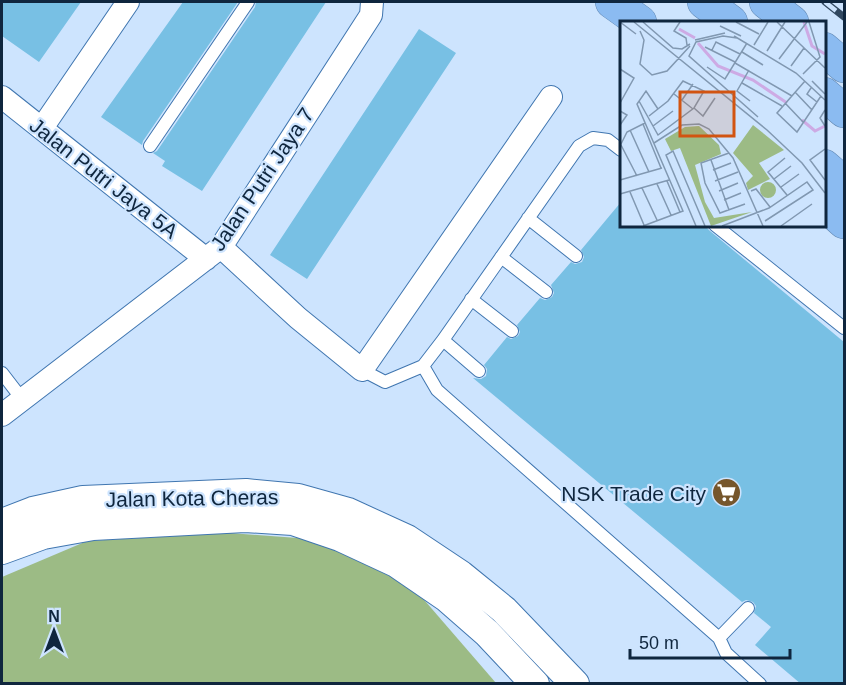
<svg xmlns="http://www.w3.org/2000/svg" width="846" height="685" font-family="Arial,sans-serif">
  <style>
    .green { fill: #9cbb85 }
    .building { fill: #78c0e4 }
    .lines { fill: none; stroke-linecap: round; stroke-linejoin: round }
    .service-casing { stroke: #4076b0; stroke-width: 14 }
    .minor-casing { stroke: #4076b0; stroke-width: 24 }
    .tertiary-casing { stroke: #4076b0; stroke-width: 30 }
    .motorway-casing { stroke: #6087b2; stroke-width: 34 }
    .service { stroke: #fff; stroke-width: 12 }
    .minor { stroke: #fff; stroke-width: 22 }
    .tertiary { stroke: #fff; stroke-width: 28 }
    .motorway { stroke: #8bbbf1; stroke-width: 33 }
    .rail-casing { stroke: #314860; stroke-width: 7 }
    .rail { stroke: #cde4fe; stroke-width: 4.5; stroke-dasharray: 14; stroke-linecap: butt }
    .labels { text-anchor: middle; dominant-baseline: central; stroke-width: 4.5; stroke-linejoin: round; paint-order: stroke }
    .street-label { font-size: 21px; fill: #0f263e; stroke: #cde4fe }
    .poi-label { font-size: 21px; fill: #0f263e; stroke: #cde4fe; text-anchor: end }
    .inset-river { fill: none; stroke: #cdaae4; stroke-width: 3 }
    .inset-road { fill: none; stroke: #8198b1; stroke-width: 1.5 }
    .view { fill: #d25411; fill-opacity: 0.15; stroke: #d25411; stroke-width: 3 }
    .inset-edge { fill: none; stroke: #0f263e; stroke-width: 3 }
  </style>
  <rect width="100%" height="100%" fill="#cde4fe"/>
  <!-- green -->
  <path class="green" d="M230 533 311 539 413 587 496 683 2 684V577L87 541Z"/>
  <!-- building -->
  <path class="building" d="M2 2H81L39 62 2 36Z
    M183 2H238L143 141 142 145 101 117Z
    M256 2H326L202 191 162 166 165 161 153 153 157 151 255 7Z
    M419 29 456 53 307 279 270 255Z
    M621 202V225H704L710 231 844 342V684H801L755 645 771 627 754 613 756 606 753 602 746 600 742 602 473 378 481 379 486 376 487 369 484 365 507 337 511 339 518 336 520 332 517 325 540 298 545 300 552 297 554 293 551 285 571 262 575 264 582 262 584 257 581 250Z"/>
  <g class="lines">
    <defs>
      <path id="service" d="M150 146 248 2
        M621 150 608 140 593 138 579 146 443 340 423 366 437 390 719 638 726 653 760 684
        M528 218 576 256
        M715 225 844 328
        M501 257 546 292
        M471 299 512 331
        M443 340 479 371
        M362 370 385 382 423 366
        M2 373 22 399
        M719 638 748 608"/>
      <path id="minor" d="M2 97 206 259
        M42 128 128 2
        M221 247 298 318 362 370 551 97
        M2 415 221 247 371 15 372 2"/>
      <path id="tertiary" d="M2 523 33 511 83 500 246 493 298 498 348 512 407 539 461 575 504 610 575 684
        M2 550 43 535 93 526 245 518 293 521 340 537 396 563 447 598 487 633 535 684"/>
      <path id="motorway" d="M612 2 640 22
        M704 2 731 22
        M766 2 792 22
        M824 49 844 66
        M824 94 844 111
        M824 166 844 183
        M824 204 844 222"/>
    </defs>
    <!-- service casing -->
    <use href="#service" class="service-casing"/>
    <!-- minor casing -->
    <use href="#minor" class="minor-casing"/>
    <!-- tertiary casing -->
    <use href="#tertiary" class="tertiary-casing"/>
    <!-- motorway casing -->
    <use href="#motorway" class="motorway-casing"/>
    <!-- service -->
    <use href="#service" class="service"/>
    <!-- minor -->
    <use href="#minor" class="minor"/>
    <!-- tertiary -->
    <use href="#tertiary" class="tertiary"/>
    <!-- motorway -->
    <use href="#motorway" class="motorway"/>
    <defs>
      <path id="rail" d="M825 2 844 17"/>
    </defs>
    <!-- rail casing -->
    <use href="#rail" class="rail-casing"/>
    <!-- rail -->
    <use href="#rail" class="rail"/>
  </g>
  <!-- icons -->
  <defs>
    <symbol id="supermarket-disc" viewBox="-11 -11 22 22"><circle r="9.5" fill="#76562c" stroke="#cde4fe"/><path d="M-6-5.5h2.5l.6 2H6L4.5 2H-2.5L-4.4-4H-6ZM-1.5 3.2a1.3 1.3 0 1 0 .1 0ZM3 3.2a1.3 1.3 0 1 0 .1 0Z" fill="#fff"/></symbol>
  </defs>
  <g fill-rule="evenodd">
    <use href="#supermarket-disc" x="710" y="476" width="33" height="33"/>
  </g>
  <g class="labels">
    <!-- street labels -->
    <g class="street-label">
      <text transform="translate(104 178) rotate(38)">Jalan Putri Jaya 5A</text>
      <text transform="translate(262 179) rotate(-56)">Jalan Putri Jaya 7</text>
      <text transform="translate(192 498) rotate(-1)">Jalan Kota Cheras</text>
    </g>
    <!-- poi labels -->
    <g class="poi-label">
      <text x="706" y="493">NSK Trade City</text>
    </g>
  </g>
  <!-- overview -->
  <g transform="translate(620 21)">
    <rect width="206" height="206" fill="#cde4fe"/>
    <path d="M133 104 164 129 139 142 150 158 128 169 126 162 133 155 113 132ZM79 105 99 124 101 133 75 144 85 181 94 197 132 191 91 205 60 127 51 130 45 118 65 106ZM140 169a8 8 0 1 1 16 0a8 8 0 1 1-16 0Z" fill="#9cbb85"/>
    <path class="inset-river" d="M184 1 192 25 205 33M59 8 75 17M78 22 98 45 133 59 167 82M182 99 195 110 205 105"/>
    <path class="inset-road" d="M0 1 16 13M14 1 147 109 182 142 205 172M23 1 53 27 62 28 70 23M60 1 54 10 66 17 67 24M116 1 139 13M157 1 205 47M100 5 121 15M20 10 24 19 20 43 32 54 47 50 70 25M114 15 176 52 205 79M117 17 103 15 76 21 69 35 138 96M75 19 105 12M134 24 148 1M85 26 115 41M92 29 96 21 120 33M147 30 165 1M122 31 143 44M159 38 187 1M115 42 172 75M171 45 184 27M87 46 105 58 127 22M0 48 14 57 0 82M129 49 117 70 130 80M183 53 200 36 189 1M185 60 157 92 177 111 201 75M192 60 205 73M122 62 162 85M191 67 187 73 197 81M175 71 192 89M54 73 73 88M62 79 73 63M19 80 38 114 74 87 84 70 63 60 48 80 29 95M165 82 184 102M74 87 83 95 95 77M205 89 200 97 205 105M0 90 7 94 0 104M23 103 41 147M33 105 53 90M10 109 29 151M34 122 62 104 79 103 89 108 113 137 143 205M1 124 17 155M0 125 7 111 25 102M205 128 190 139 205 159M109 132 81 142 85 162 100 192 125 183M165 137 148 151 167 174M91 139 109 189M93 149 111 142M154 158 171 145M0 159 42 147M47 160 60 191M95 160 118 151M37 163 51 194M161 166 179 153M22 167 37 199M99 170 118 162M131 170 136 168 150 186M10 171 24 204M0 173 49 159M104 179 121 172M23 205 63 190 17 83 26 70 38 88M76 205 46 134 53 130 85 205M102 205 149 187 187 161 193 169 145 200M161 205 192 183"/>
    <path class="view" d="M60 71H114V115H60Z"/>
    <rect width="206" height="206" class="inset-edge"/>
  </g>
  <!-- border -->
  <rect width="846" height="685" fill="none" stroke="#0f263e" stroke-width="6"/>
  <!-- north arrow -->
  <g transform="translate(54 631)" stroke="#cde4fe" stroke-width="4.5" paint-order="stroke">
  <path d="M0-4.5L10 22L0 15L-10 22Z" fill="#0f263e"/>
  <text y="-9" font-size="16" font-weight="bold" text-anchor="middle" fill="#0f263e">N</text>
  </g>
  <!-- scale -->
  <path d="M630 649v9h160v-9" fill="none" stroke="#0f263e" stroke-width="3"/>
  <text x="639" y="649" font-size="18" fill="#0f263e" stroke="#cde4fe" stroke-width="4.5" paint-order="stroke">50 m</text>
</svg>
